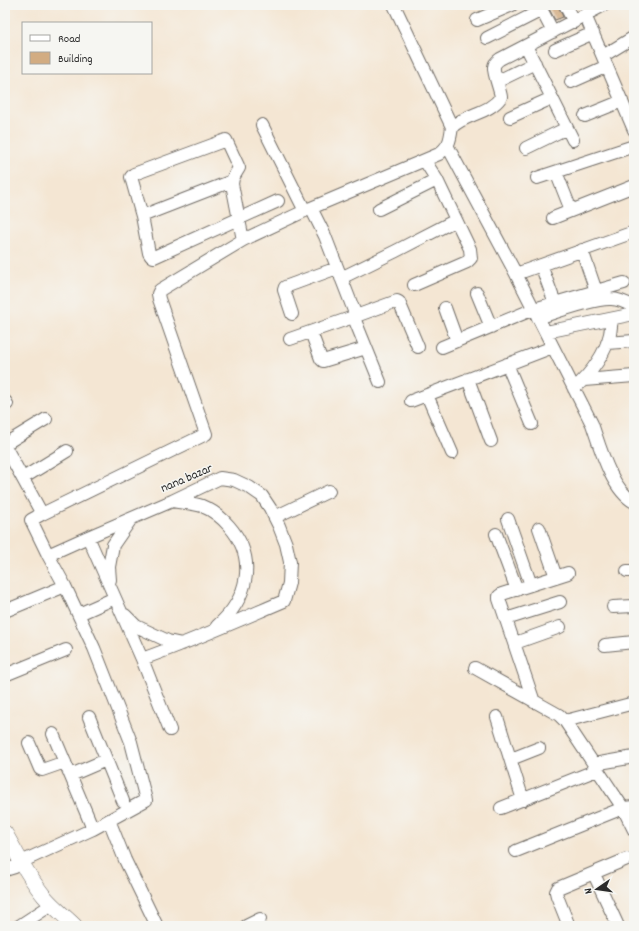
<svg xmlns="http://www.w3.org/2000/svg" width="639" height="931" font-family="Dekko,sans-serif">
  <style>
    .building { fill: #d2ac82 }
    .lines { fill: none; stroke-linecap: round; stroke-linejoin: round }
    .minor-casing { stroke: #716c66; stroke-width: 14 }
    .major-casing { stroke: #716c66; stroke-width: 16 }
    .minor { stroke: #fff; stroke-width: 12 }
    .major { stroke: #fff; stroke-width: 15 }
    .labels { text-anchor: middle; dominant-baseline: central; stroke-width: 3; stroke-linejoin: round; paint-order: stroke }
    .street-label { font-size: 13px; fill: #2b2b2b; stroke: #f6f6f2 }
  </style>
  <rect width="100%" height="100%" fill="#f6f6f2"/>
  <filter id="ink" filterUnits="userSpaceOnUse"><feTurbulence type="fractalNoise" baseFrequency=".025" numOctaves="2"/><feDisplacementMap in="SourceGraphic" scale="8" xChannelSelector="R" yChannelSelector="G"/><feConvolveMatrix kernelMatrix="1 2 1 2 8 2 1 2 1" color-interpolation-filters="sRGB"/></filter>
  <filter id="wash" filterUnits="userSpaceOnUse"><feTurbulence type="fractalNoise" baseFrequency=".012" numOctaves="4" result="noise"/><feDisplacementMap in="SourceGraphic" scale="16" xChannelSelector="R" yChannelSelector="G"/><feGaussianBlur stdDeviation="0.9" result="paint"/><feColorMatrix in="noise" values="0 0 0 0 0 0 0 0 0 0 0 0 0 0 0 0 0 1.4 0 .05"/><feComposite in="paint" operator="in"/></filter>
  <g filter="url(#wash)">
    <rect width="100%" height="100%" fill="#f4e6d3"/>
    <g id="blocks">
      <!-- building -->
      <path class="building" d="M547 5H558L563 17 555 20Z"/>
    </g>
  </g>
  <g filter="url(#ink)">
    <use href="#blocks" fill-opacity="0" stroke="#716c66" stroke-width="1"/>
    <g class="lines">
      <defs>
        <path id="minor" d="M394 5 452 127
          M539 5 553 32
          M565 5 574 22
          M585 15 634 130
          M477 20 512 5
          M487 38 542 10
          M526 46 573 140
          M555 50 593 33
          M603 56 634 37
          M498 81 535 63
          M571 82 607 66
          M585 116 622 101
          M510 117 552 98
          M262 125 305 211
          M448 147 516 274 592 424C600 447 611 489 634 502
          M526 148 567 128
          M556 172 571 210
          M537 178 634 146
          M379 209 437 180
          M142 216 232 181
          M553 218 634 186
          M243 240 232 184 233 178 239 168 226 140 134 174 131 177 142 216 149 253 151 256 154 257 278 201
          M582 250 596 291
          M541 265 555 303
          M516 274 634 232
          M341 278 396 251 456 220
          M414 285 467 262 471 258 470 249 437 180 425 161
          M477 293 491 327
          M445 308 457 341
          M292 314 284 290 285 287 337 268
          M356 316 397 301 399 302 418 347
          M354 318 380 382
          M538 318C556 312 594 298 611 299 619 299 627 303 634 307
          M311 332 321 359 323 361 366 348
          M546 332 634 314
          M290 339 356 316 325 236 311 208
          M607 343 634 341
          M442 347 534 309 624 283
          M507 364 532 424
          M468 379 491 441
          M584 380 634 376
          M574 389C589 375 605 355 610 334 611 329 611 324 612 319
          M427 395 452 453
          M5 401 7 404
          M411 401 553 347
          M5 444 46 419
          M5 446 42 514
          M23 478 67 451
          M172 501C181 503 193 503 202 506 212 510 222 518 229 526 258 559 248 599 217 626
          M275 517 329 491
          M508 519 531 585
          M539 528 556 577
          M496 534 517 590
          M48 555 88 537
          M627 571H634
          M110 580 109 567 113 545 131 519
          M613 607 634 606
          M5 611 65 586
          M79 614 115 598
          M125 615 136 626 168 641 182 644
          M506 619 560 602
          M515 643 560 627
          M605 645 634 642
          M142 659C190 642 237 621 284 601L289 583 290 562 286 544 279 526 270 508 262 496 249 487 234 480 220 478 172 501 88 537 142 659 170 730
          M475 668 559 715 565 721 623 808 634 830
          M5 675 66 650
          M534 702 499 599V596L502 594 568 573
          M89 717 123 801
          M497 717 523 800
          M565 721 634 703
          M53 734 93 829
          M29 743 40 769 42 770 65 762
          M511 759 539 748
          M594 764 634 757
          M71 775 106 760
          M501 808 597 770
          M109 820 125 860 156 924
          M516 851 623 808 634 807
          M21 862 93 829 146 800 131 742 94 648 65 586 48 555 31 520 42 514 206 434 159 299 158 294 160 290 243 240 311 208 439 154C450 145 450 140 452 127 467 113 489 114 501 97 500 89 493 73 494 67 494 64 497 61 500 59L604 5
          M5 870 15 867
          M594 874 618 926
          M19 926 45 909
          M246 926 260 919
          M569 926 557 896 556 892 558 888 627 859"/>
        <path id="major" d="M5 833C17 854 28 877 44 896 53 907 65 916 75 926"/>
      </defs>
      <!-- minor casing -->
      <use href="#minor" class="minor-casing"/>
      <!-- major casing -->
      <use href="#major" class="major-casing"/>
      <!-- minor -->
      <use href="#minor" class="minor"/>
      <!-- major -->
      <use href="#major" class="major"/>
    </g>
  </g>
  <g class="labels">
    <!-- street labels -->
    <g class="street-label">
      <text transform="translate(187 479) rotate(-23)">nana bazar</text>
    </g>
  </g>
  <!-- margin -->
  <rect width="639" height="931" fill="none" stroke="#f6f6f2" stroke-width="20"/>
  <!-- legend -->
  <rect x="22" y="22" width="130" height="52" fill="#f6f6f2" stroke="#a5a5a2"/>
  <rect x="30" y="35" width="20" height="6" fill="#ffffff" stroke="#a5a5a2"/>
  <text x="58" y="42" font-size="12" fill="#2b2b2b">Road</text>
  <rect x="30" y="52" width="20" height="12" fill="#d2ac82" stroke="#a5a5a2"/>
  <text x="58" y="62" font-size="12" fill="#2b2b2b">Building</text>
  <!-- north arrow -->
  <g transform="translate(597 889) rotate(257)" stroke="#f6f6f2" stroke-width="3" paint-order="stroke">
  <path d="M0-3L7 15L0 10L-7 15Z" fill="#2b2b2b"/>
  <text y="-6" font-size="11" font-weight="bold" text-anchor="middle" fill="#2b2b2b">N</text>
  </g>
</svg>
